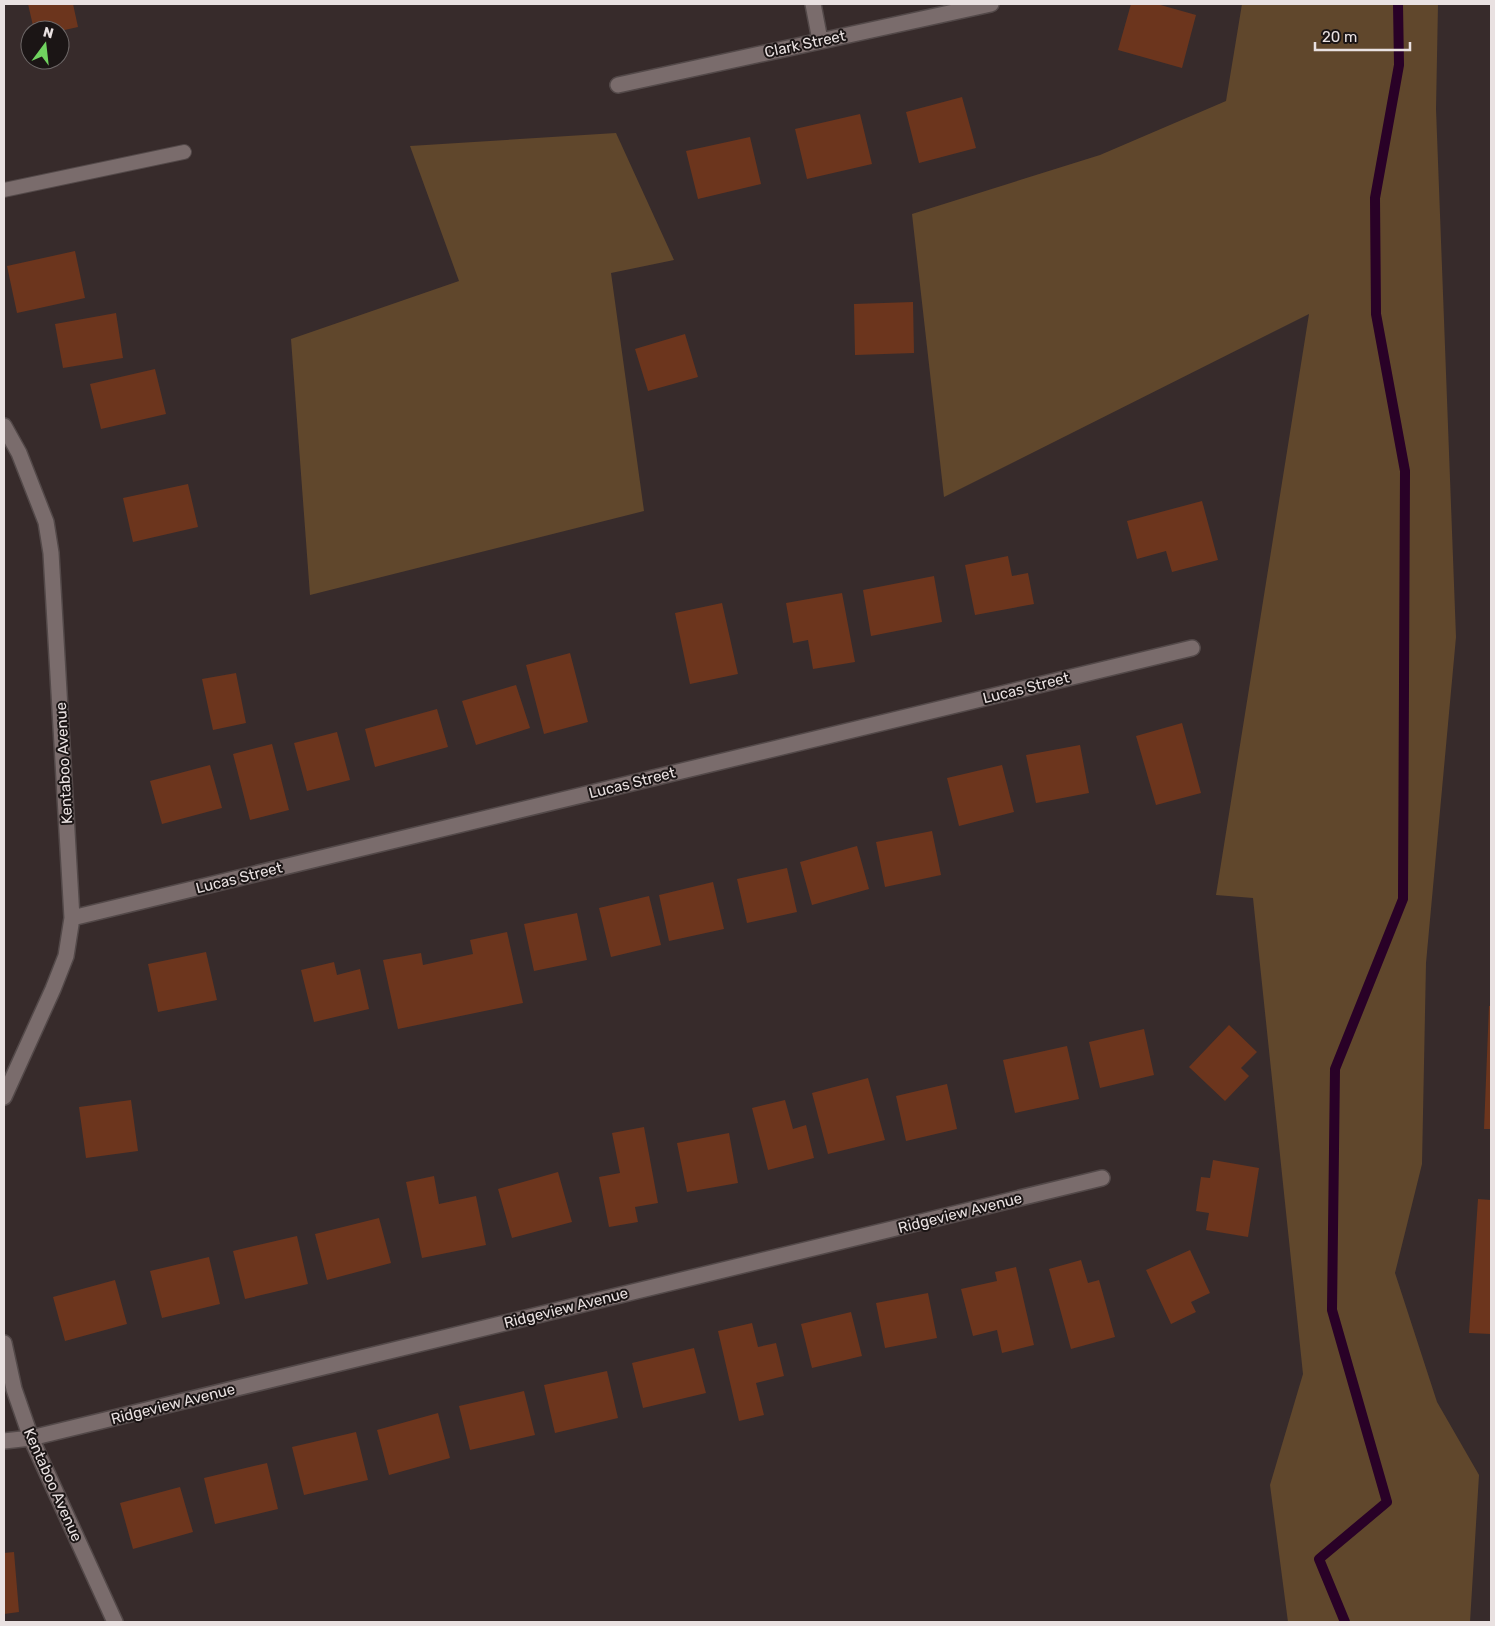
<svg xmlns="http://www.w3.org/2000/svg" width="1495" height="1626" font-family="Rubik,sans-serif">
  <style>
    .green { fill: #60472c }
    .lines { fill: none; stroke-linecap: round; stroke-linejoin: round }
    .stream { stroke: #290127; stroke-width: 10 }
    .building { fill: #6c351d }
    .service-casing { stroke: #534949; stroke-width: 16 }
    .minor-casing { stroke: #534949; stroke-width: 18 }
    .service { stroke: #7a6c6c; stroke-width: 14 }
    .minor { stroke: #7a6c6c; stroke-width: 15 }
    .labels { text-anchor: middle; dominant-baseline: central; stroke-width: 4; stroke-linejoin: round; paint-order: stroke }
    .street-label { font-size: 15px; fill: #e9e1e1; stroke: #1b1515 }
  </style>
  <rect width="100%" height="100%" fill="#372b2b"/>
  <!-- green -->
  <path class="green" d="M1242 4H1438L1436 109 1456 637 1426 963 1422 1164 1395 1273 1437 1402 1479 1475 1470 1622H1288L1270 1485 1303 1374 1253 898 1216 895 1309 314 944 497 912 214 1100 155 1226 101Z
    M616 133 674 260 611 273 644 511 310 595 291 339 459 281 410 146Z"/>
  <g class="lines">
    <!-- stream -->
    <path class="stream" d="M1345 1622 1319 1559 1387 1502 1332 1310 1335 1069 1403 899 1405 471 1376 314 1375 198 1399 65 1398 4"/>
  </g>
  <!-- building -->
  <path class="building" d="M28 4H73L78 27 60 31 34 30Z
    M1131 4H1157L1196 15 1182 68 1118 50Z
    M962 97 976 148 919 163 906 112Z
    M860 114 872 164 807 179 795 129Z
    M750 137 761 184 698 199 686 151Z
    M75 251 85 298 17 313 7 266Z
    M913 302 914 353 855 355 854 304Z
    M116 313 123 358 63 368 55 324Z
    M685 334 698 377 648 391 635 349Z
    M155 369 166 414 101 429 90 384Z
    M188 484 198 527 133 542 123 498Z
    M1202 501 1218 560 1172 572 1166 551 1137 559 1127 521Z
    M1008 556 1012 576 1028 573 1034 604 975 615 965 565Z
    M934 576 942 622 871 636 863 590Z
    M842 593 855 662 813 669 808 640 793 643 786 603Z
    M722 603 738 674 690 684 675 613Z
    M570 653 588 722 544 734 526 665Z
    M236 673 246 723 213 730 202 679Z
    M516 685 530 728 476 745 462 701Z
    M437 709 448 747 375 767 365 729Z
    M1182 723 1201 793 1156 805 1136 736Z
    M337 732 350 780 307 791 294 743Z
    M272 744 289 810 250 820 233 754Z
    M1080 745 1089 793 1036 803 1026 755Z
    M210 765 222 808 162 824 150 781Z
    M1002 765 1014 812 959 826 947 778Z
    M932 831 941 875 885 887 876 842Z
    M857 846 869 889 812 905 800 862Z
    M787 868 797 912 747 923 737 879Z
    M713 882 724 929 669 941 659 895Z
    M649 896 661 945 611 957 599 908Z
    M577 913 587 960 534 971 524 924Z
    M507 932 523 1003 398 1029 383 960 421 953 423 965 473 954 470 940Z
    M206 952 217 1000 158 1012 148 964Z
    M334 962 337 975 360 969 369 1009 314 1022 301 970Z
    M1489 1006H1491V1129H1484Z
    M1229 1025 1257 1052 1241 1068 1249 1076 1225 1101 1189 1067Z
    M1144 1029 1154 1075 1100 1088 1089 1042Z
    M1067 1046 1079 1099 1015 1113 1003 1060Z
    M868 1078 885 1140 828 1154 812 1093Z
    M947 1084 957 1129 906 1141 896 1096Z
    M131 1100 138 1151 86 1158 79 1107Z
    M785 1100 793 1129 806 1125 814 1158 768 1170 752 1108Z
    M644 1127 658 1203 635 1207 638 1222 609 1227 599 1177 620 1173 612 1133Z
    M729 1133 738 1183 687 1192 677 1143Z
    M1213 1160 1259 1168 1248 1237 1206 1230 1209 1213 1196 1211 1201 1177 1210 1178Z
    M558 1172 572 1222 512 1238 498 1189Z
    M434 1176 439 1204 476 1196 486 1245 422 1258 406 1182Z
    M1478 1199 1491 1200V1334L1469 1333Z
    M379 1218 391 1263 327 1280 315 1234Z
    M297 1236 308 1284 245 1299 233 1251Z
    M1190 1250 1210 1293 1191 1302 1196 1312 1171 1324 1146 1270Z
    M209 1257 220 1304 162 1318 150 1271Z
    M1081 1260 1088 1283 1099 1280 1115 1337 1071 1349 1049 1269Z
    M1016 1267 1034 1345 1002 1353 997 1330 973 1336 961 1289 997 1281 995 1272Z
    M115 1280 127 1324 65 1341 53 1297Z
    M928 1293 937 1338 885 1348 876 1303Z
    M851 1312 862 1356 812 1368 801 1324Z
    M752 1323 758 1347 776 1343 784 1376 756 1383 764 1415 739 1421 718 1331Z
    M694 1348 706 1393 643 1408 632 1363Z
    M607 1371 618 1418 555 1433 544 1385Z
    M524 1391 535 1435 470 1450 459 1406Z
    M438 1413 450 1458 389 1475 377 1430Z
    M356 1432 368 1480 304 1495 292 1447Z
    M267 1463 278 1509 215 1524 204 1478Z
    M180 1487 193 1532 133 1549 120 1503Z
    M14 1552 19 1612 4 1614V1553Z"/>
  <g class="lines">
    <defs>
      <path id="service" d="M4 190 184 152"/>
      <path id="minor" d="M813 4 820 40
        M618 85 991 4
        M4 426 19 453 46 522 51 553 72 918 66 956 53 989 4 1097
        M72 918 1192 648
        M4 1343 14 1389 31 1438 115 1622
        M4 1441 31 1438 1102 1178"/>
    </defs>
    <!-- service casing -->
    <use href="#service" class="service-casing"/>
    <!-- minor casing -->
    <use href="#minor" class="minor-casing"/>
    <!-- service -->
    <use href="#service" class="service"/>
    <!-- minor -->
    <use href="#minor" class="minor"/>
  </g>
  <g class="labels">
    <!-- street labels -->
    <g class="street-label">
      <text transform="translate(805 44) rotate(-12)">Clark Street</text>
      <text transform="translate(1026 688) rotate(-14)">Lucas Street</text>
      <text transform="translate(64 763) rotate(-93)">Kentaboo Avenue</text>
      <text transform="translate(632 783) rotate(-14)">Lucas Street</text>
      <text transform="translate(239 878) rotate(-14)">Lucas Street</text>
      <text transform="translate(960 1213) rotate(-14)">Ridgeview Avenue</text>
      <text transform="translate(566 1308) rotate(-14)">Ridgeview Avenue</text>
      <text transform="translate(173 1404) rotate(-14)">Ridgeview Avenue</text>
      <text transform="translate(53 1485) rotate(66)">Kentaboo Avenue</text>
    </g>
  </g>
  <!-- border -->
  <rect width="1495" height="1626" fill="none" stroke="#e9e1e1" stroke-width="10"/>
  <!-- north arrow -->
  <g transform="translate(45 45) rotate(15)"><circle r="24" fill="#1b1515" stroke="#6d6767"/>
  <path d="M0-4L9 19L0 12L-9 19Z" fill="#70d35f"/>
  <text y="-8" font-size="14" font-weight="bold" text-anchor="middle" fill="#e9e1e1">N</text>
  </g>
  <!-- scale -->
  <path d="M1315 42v8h95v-8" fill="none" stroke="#e9e1e1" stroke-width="2.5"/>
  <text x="1322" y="42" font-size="15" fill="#e9e1e1" stroke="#1b1515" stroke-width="4" paint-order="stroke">20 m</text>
</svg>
